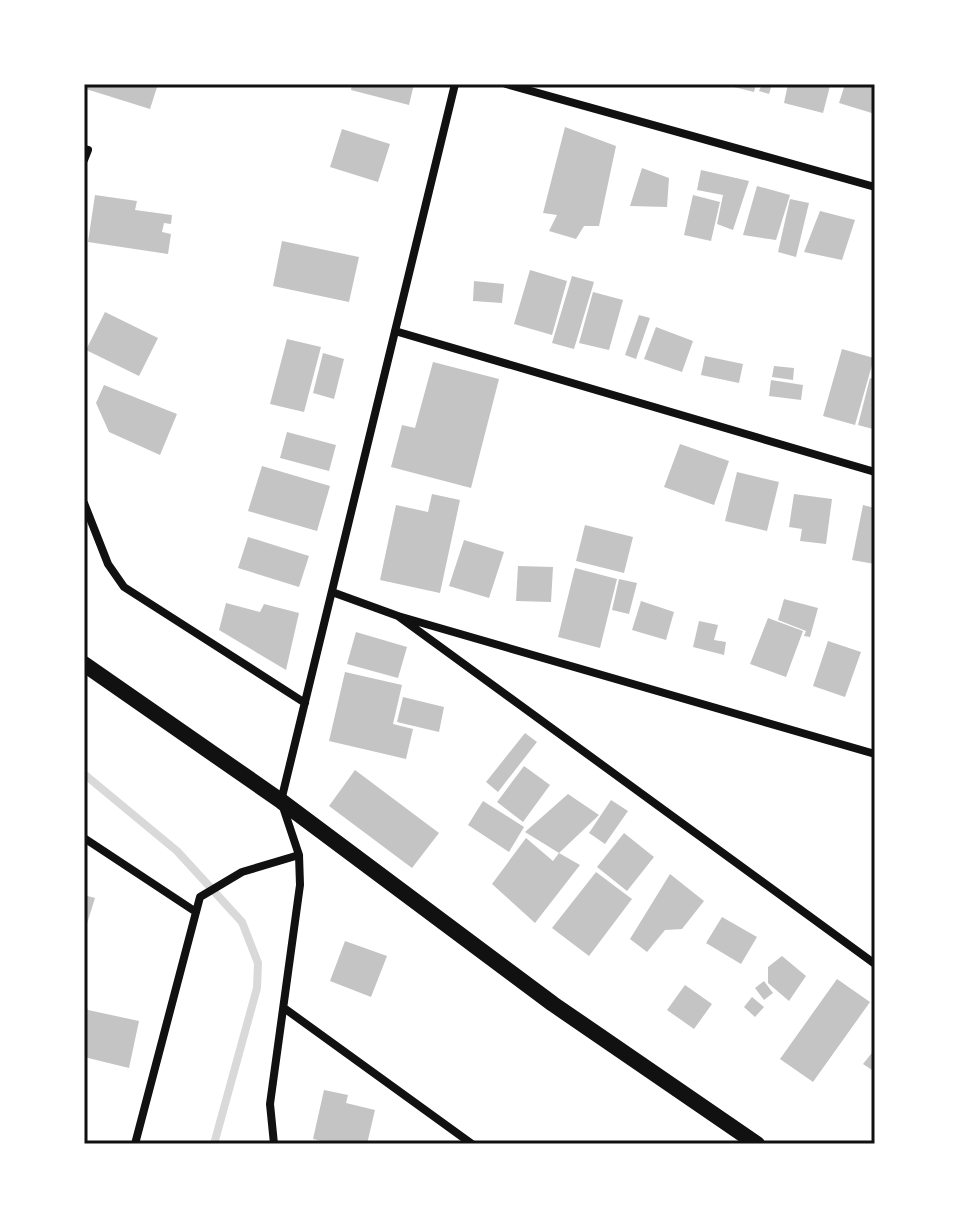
<svg xmlns="http://www.w3.org/2000/svg" width="959" height="1228" font-family="'Work Sans',sans-serif">
  <style>
    .lines { fill: none; stroke-linecap: round; stroke-linejoin: round }
    .stream { stroke: #d9d9d9; stroke-width: 8 }
    .building { fill: #c4c4c4 }
    .minor { stroke: #111; stroke-width: 8 }
    .secondary { stroke: #111; stroke-width: 16 }
    .neatline { fill: none; stroke: #111; stroke-width: 3 }
  </style>
  <rect width="100%" height="100%" fill="#fff"/>
  <g class="lines">
    <!-- stream -->
    <path class="stream" d="M84 774 177 851 242 922 258 963 257 988 214 1144"/>
  </g>
  <!-- building -->
  <path class="building" d="M87 84H158L150 109 86 89Z
    M352 84H414L409 105 351 90Z
    M722 84H756L754 92Z
    M762 84H772L769 94 759 91Z
    M788 84 830 86 823 113 784 103Z
    M845 84H875V114L839 103Z
    M565 127 616 146 599 226H584L576 239 549 231 557 215 543 213Z
    M342 129 390 144 378 182 330 167Z
    M642 168 669 178 667 207 630 206Z
    M701 170 749 181 733 230 717 224 723 195 697 190Z
    M757 186 790 195 776 240 743 235Z
    M95 195 137 201 135 210 172 215 171 224 164 223 162 232 171 234 168 254 88 242Z
    M693 195 720 202 711 241 684 235Z
    M790 199 809 203 796 257 778 252Z
    M820 211 855 220 842 260 804 252Z
    M282 241 359 257 349 302 273 286Z
    M530 270 567 281 552 335 514 324Z
    M572 276 594 282 574 349 552 343Z
    M474 281 504 284 502 303 473 301Z
    M593 292 623 300 609 350 579 343Z
    M105 312 158 338 139 376 86 350Z
    M639 315 650 318 636 359 625 355Z
    M656 327 693 341 682 372 644 359Z
    M287 339 321 347 304 412 270 404Z
    M842 349 874 358 855 425 823 416Z
    M323 353 344 359 334 399 313 393Z
    M705 356 743 364 739 383 701 375Z
    M433 362 499 379 471 488 391 467 402 425 415 428Z
    M774 366 794 368 793 380 772 377Z
    M870 378 875 379 873 429 858 425Z
    M771 380 803 385 801 400 769 396Z
    M104 385 177 414 160 455 109 432 96 403Z
    M287 432 336 445 329 471 280 458Z
    M680 444 729 461 714 505 664 487Z
    M262 466 330 486 317 531 248 511Z
    M737 472 779 482 767 531 725 521Z
    M432 494 460 500 440 593 380 580 396 505 428 512Z
    M794 494 832 499 826 544 800 541 802 529 789 527Z
    M863 505 875 508V564L852 560Z
    M585 525 633 537 624 573 576 561Z
    M248 537 309 556 299 587 238 568Z
    M464 540 504 552 489 598 449 586Z
    M518 566 553 567 551 602 516 601Z
    M575 568 617 579 600 648 558 637Z
    M619 579 637 583 629 614 612 610Z
    M784 599 818 608 810 637 804 636 806 631 778 620Z
    M641 601 674 612 666 640 632 630Z
    M226 603 260 612 264 604 299 613 286 670 219 630Z
    M768 618 803 631 786 677 750 664Z
    M699 621 718 625 714 640 726 642 724 655 693 647Z
    M356 632 407 647 398 678 347 664Z
    M828 641 861 652 845 697 813 686Z
    M345 672 402 685 393 724 413 729 406 759 329 741Z
    M403 697 444 707 439 732 397 722Z
    M525 733 537 742 498 792 486 782Z
    M524 766 550 785 523 822 497 802Z
    M355 770 439 833 412 868 329 806Z
    M568 794 599 815 559 853 525 832Z
    M611 800 628 811 605 844 589 833Z
    M483 801 524 827 509 852 468 825Z
    M624 833 654 857 627 891 597 867Z
    M526 838 553 861 559 853 580 865 535 923 492 884Z
    M596 872 632 899 589 956 552 928Z
    M670 874 704 901 682 929 665 930 647 952 630 939Z
    M84 895 95 898 85 930H84Z
    M722 917 757 937 741 964 706 943Z
    M345 941 387 956 371 997 330 981Z
    M782 956 806 976 789 1001 768 983V967Z
    M837 979 870 1002 813 1082 780 1059Z
    M764 981 773 993 764 1000 755 988Z
    M685 985 712 1004 694 1029 667 1010Z
    M752 997 764 1007 755 1017 744 1007Z
    M84 1002 88 1010 139 1021 129 1068 84 1057Z
    M875 1049V1072L863 1064Z
    M324 1090 348 1095 346 1103 375 1110 367 1144H334L313 1139Z"/>
  <g class="lines">
    <!-- minor -->
    <path class="minor" d="M506 84 875 187
      M84 149 88 150 84 160
      M395 331 875 472
      M84 503 108 564 124 587 305 703
      M332 592 398 616 875 754
      M398 616 875 964
      M84 838 196 912
      M284 1008 472 1144
      M135 1144 200 897 242 872 299 855
      M274 1144 270 1104 300 885 299 855 281 801 455 84"/>
    <!-- secondary -->
    <path class="secondary" d="M84 664 281 801 553 1004 757 1144"/>
  </g>
  <!-- border -->
  <rect width="959" height="1228" fill="none" stroke="#ffffff" stroke-width="172"/>
  <rect x="86" y="86" width="787" height="1056" class="neatline"/>
</svg>
